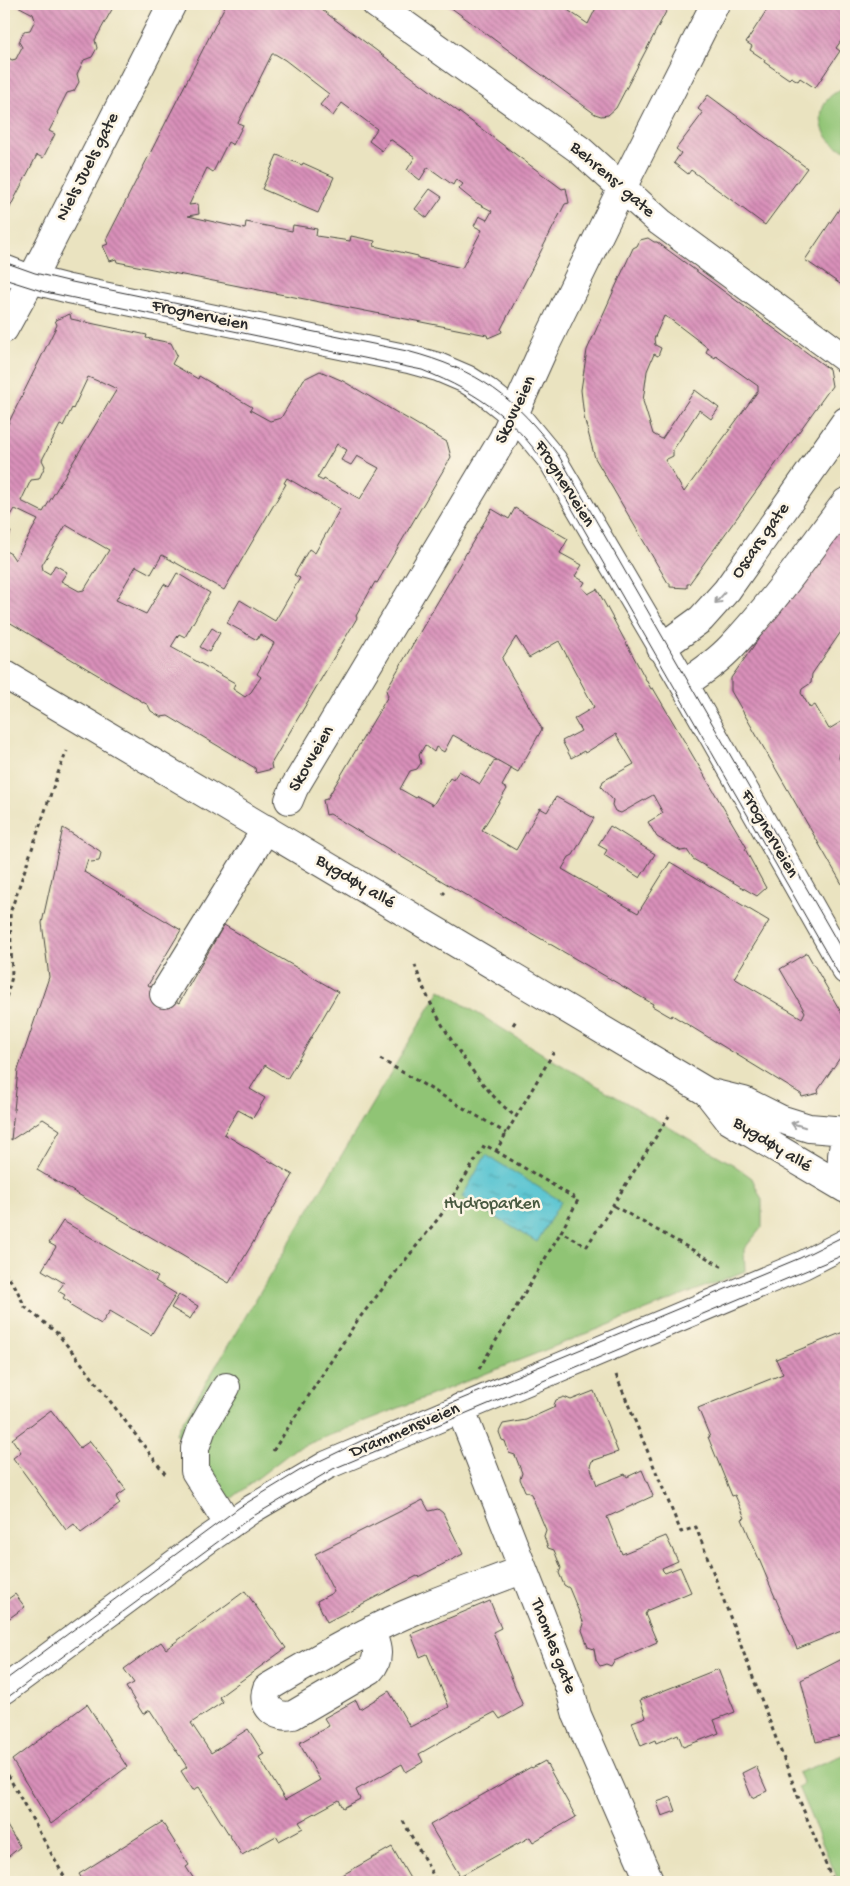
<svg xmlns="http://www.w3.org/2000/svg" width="850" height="1886" font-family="'Gochi Hand',sans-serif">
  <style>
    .green { fill: #90c475; stroke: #5e7850 }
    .water { fill: url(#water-ripples); stroke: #42787e }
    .building { fill: url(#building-back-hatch); fill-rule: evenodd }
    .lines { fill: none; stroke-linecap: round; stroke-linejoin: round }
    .minor-casing { stroke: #484741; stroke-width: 30 }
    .major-casing { stroke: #484741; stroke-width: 30 }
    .path { stroke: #484741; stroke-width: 3; stroke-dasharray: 4 4; stroke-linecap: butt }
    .minor { stroke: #fff; stroke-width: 28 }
    .major { stroke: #fff; stroke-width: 28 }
    .tram { stroke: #2b2b2b; stroke-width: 1 }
    .oneway { stroke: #a0a0a0 }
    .labels { text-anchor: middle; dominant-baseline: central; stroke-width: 5; stroke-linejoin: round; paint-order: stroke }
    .street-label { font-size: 18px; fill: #2b2b2b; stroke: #fcf5e5 }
    .park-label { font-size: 18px; fill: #495941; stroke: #fcf5e5 }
  </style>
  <defs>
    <pattern id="water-ripples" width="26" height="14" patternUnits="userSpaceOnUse" patternTransform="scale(1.25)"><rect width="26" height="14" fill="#58c4d1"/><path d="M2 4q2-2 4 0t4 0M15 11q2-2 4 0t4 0" fill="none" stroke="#499faa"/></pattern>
    <pattern id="building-back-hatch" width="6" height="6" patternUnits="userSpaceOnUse" patternTransform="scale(1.25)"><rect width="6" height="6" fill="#d990ba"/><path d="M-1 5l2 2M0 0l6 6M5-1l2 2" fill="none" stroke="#b07697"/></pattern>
  </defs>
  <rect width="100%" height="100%" fill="#fcf5e5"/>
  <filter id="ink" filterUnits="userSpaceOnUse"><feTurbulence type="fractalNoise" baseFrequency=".02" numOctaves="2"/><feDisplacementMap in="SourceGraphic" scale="10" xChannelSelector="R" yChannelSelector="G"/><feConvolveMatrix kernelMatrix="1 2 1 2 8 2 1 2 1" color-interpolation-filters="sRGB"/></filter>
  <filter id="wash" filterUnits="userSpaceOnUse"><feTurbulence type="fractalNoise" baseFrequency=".0096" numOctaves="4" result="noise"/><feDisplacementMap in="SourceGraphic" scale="20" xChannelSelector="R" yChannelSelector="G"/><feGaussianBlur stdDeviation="1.12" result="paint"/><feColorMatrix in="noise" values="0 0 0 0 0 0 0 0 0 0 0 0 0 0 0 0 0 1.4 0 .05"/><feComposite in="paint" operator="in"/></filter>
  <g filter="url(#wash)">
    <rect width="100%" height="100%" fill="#eae3c0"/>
    <!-- green -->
    <path class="green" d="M846 89V150C814 141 812 95 846 89Z
      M440 990 551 1059 734 1165 752 1178 762 1200V1227L744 1249 745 1271 295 1449 227 1502 176 1433Z
      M846 1754V1882H839L798 1787 803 1784 798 1773Z"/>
    <!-- water -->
    <path class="water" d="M486 1155 561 1201 537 1242 462 1197Z"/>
    <g id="blocks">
      <!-- building -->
      <path class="building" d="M14 4H115L95 40 97 48 92 57 84 60 77 74 79 82 74 91 67 93 57 113 58 114 49 131 55 134 43 158 37 155 5 217 6 219 4 220V55L12 60 16 59 22 47 19 42 24 31 30 30 35 20 33 14Z
        M226 4H314L562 189 566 188 569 203 565 204 501 329 502 332 488 338 487 335 117 262 116 259 110 261 103 246 108 244 106 240ZM272 54H275L285 60 329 94 320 105 333 116 342 103 377 129 369 141 382 151 390 139 415 157 407 170 420 180 428 167 453 185 456 179 463 184 459 189 475 202 492 211 487 220 479 216 474 226 482 230 462 268 418 258V256L374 246 375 241 351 236 350 241 316 236 317 229 293 225 292 231 246 222 245 229 188 216 199 214 198 204 189 205 207 168 213 172 228 142 233 145 243 125 238 123Z
        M446 4H559L588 24 598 4H670L616 108 608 115 601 116 595 114Z
        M776 4H846V40L843 38 836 48 840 51 815 88 800 78 798 81 791 77 789 79 764 62 765 60 750 50 752 46 746 42 770 5 774 7Z
        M708 95 807 168 765 225 691 170 688 174 674 163 681 153 676 149 703 113 698 109Z
        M277 155 302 165 303 163 334 177 318 213 262 189Z
        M430 189 442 197 427 218 415 209Z
        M846 199V288L805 260Z
        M648 238 654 242H657L829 369 832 386 689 584H687V588L670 587V583H668L595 458 584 417 581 390 587 350 633 248 637 246 640 240ZM664 316 670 319 708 348 706 352 715 358 716 356 758 386V391L684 492 665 460 673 456V450L699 410 711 419 719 408 695 390 662 439 653 434 643 401 647 371 654 354 658 356 661 348 655 345 654 339Z
        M70 314 71 319 147 335 146 338 171 343 177 355 172 364 198 379 199 376 252 407 250 410 270 421 281 418 304 379 320 371 343 381 447 442 451 457 377 583 375 582 356 616 357 618 271 764 272 769 256 773 255 768 168 716 161 717 151 711 148 705 4 619V550L11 554 15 560 38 520 15 509 4 526V432L57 325 55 320ZM88 377 100 382V381L117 389 43 512 21 501 31 480 39 479 45 466 42 460 60 425 63 426 72 408 73 409ZM337 444 347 450 341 460 351 465 357 456 379 468 360 499 324 479 323 481 317 478ZM287 478 340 509 315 553 309 549 294 575 300 578 275 621 240 600 227 623 257 640 260 634 274 643 257 674 261 677 251 692 245 697 233 689 235 683 171 647 179 634 185 637 210 593 177 573 169 587 164 584 146 614 116 600 136 566 151 574 162 555 224 590 286 484 284 483ZM66 525 109 550 84 590 79 591 61 581 67 572 55 565 50 574 43 570 42 565Z
        M515 508 568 539 560 553 582 565 575 576 585 582 582 587 588 594 597 589 651 689 653 688 747 848 745 849 766 888 757 896 693 859 687 850 681 851 657 837 648 822 663 813 653 795 621 813 615 811 612 805 613 800 601 787 603 781 634 764 616 734 585 753 584 751 571 758 562 741 581 731 574 719 594 707 559 641 529 658 516 637 502 659 542 729 518 772 453 735 444 752 436 747 434 752 425 745 419 755 421 763 417 769 410 771 400 789 416 798 417 796 433 805 450 778 453 780 459 771 480 784 495 760 511 769 502 786 507 789 482 830 516 850 540 808 547 812 556 797 594 818 573 855 569 857 562 869 638 913 670 862 769 921 734 978 802 1018 805 1012 780 969 807 953 846 1021V1049L818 1090 819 1093 802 1097 801 1094 672 1015 671 1017 652 1006 653 1004 624 987 457 890 330 814 326 815 323 800 327 799 388 696 386 690 492 509 509 519Z
        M846 515V627L845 626 812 674 811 683 802 689 801 693 810 708 815 705 829 729 846 719V749L840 752 839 758 846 770V891L731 691V678Z
        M4 528 11 532 7 540H4Z
        M212 628 220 633 209 652 200 647Z
        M4 797 8 800 7 804 9 805 4 818Z
        M610 826 655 854 640 878 604 855 607 850 598 845Z
        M63 828 100 851 101 853 99 861 91 862 88 859 84 872 181 930 148 985 179 1003 224 925 338 992 287 1079 265 1065 250 1089 265 1098 253 1118 238 1110 224 1134 293 1175 229 1283 37 1170 60 1130 43 1119 11 1140 18 1070 49 977 42 923Z
        M63 1221 158 1277 155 1281 176 1294 151 1335 110 1311 101 1324 69 1305 71 1303 63 1298 65 1295 58 1291 64 1283 42 1270 56 1247 49 1243Z
        M179 1295 198 1306 190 1319 171 1308Z
        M846 1331V1629L797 1649 742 1519 745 1518 735 1495 732 1496 708 1437H710L698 1408 783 1374 776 1359Z
        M594 1391 618 1452 592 1461 590 1466 597 1485 625 1474 627 1477 642 1470 653 1496 607 1517 622 1554 666 1536 678 1561 662 1568 663 1571 665 1573 680 1567 691 1592 648 1610 645 1614 657 1642 614 1661 611 1666 606 1664 600 1666 596 1660 594 1649 588 1647 582 1630 584 1624 569 1588 564 1585 559 1573 561 1568 554 1550 548 1548 544 1536 546 1530 531 1494 525 1491 520 1479 522 1473 515 1455 509 1453 505 1441 502 1440 499 1432 503 1424 526 1420 555 1407 554 1405 556 1400 564 1397 571 1400Z
        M51 1410 80 1448 90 1441 126 1490 116 1497 120 1504 81 1533 74 1524 66 1530 13 1458 21 1452 12 1439Z
        M423 1500 429 1511 438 1509 443 1513 463 1554 418 1577 417 1576 327 1622 317 1601 334 1592 315 1554Z
        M245 1591 286 1648 219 1697 223 1702 191 1723 211 1753 248 1729 264 1754 259 1757 285 1800 320 1780 299 1743 329 1726 324 1718 356 1700 360 1709 389 1691 410 1727 449 1707 427 1654 420 1657 411 1634 490 1601 501 1628 493 1632 523 1706 500 1719 495 1712 459 1731 419 1754 423 1762 406 1772 402 1764 356 1790 360 1799 343 1808 339 1800 299 1822 303 1828 279 1841 276 1836 242 1855 199 1787 193 1790 181 1771 187 1767 150 1710 143 1714 126 1687 134 1683 124 1669 161 1642 166 1649Z
        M15 1594 25 1607 4 1622V1602Z
        M846 1657V1735L816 1742 801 1680Z
        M718 1669 735 1712 714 1720 719 1733 683 1747 678 1734 656 1743 655 1740 641 1746 632 1722 646 1717 640 1700Z
        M87 1704 127 1767 51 1824 12 1760Z
        M545 1761 576 1817 533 1842 530 1837 460 1876 430 1825 531 1767 532 1768Z
        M756 1766 767 1791 752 1798 742 1773Z
        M671 1797 676 1811 662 1816 657 1802Z
        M4 1821 20 1847 4 1860Z
        M162 1822 189 1865 186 1867 196 1882H84L79 1874Z
        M392 1847 412 1882H330Z"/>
    </g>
  </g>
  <g filter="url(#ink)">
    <use href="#blocks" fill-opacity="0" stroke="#484741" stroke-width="1"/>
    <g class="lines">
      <defs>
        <path id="minor" d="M376 4 580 150 660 222 846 359
          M4 269 30 279 69 289 409 359 438 367 466 379 485 391 515 415 553 461 684 684 846 970
          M4 329 35 273 172 4
          M661 648 701 619 727 590 846 421
          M684 684C701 673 718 661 732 646 774 602 809 551 846 502
          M289 800 294 788 503 439 543 350 622 188 715 4
          M164 994 266 829
          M226 1387 202 1428 195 1448V1471L229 1525
          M460 1408 570 1689 577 1715 650 1882
          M371 1630C376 1645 382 1657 370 1670L293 1715C276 1719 260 1706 267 1688 318 1658 368 1629 423 1607 456 1593 490 1583 523 1569
          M4 1690 207 1540 252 1509 327 1465 803 1265 846 1243"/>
        <path id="major" d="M4 674 707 1092 744 1101 780 1119 809 1128 846 1131
          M707 1092 729 1120 846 1189
          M846 1139C840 1154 841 1170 846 1185"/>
      </defs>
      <!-- minor casing -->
      <use href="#minor" class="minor-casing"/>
      <!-- major casing -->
      <use href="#major" class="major-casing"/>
      <!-- path -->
      <path class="path" d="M443 894 445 892
        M415 965C430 1013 476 1086 516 1117
        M4 1005 12 977 10 913 58 773 67 751
        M513 1025 517 1019
        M380 1059 506 1133
        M496 1151 578 1200 561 1232 587 1246 669 1116
        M614 1206 723 1267
        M4 1272 15 1286 25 1307 57 1333 79 1360 166 1475
        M479 1369 561 1232
        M616 1375 681 1532 696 1527 799 1799 833 1882
        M273 1451 357 1321 441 1215 485 1145 496 1151 555 1050
        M4 1768 67 1882
        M403 1821 437 1882"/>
      <!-- minor -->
      <use href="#minor" class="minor"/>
      <!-- major -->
      <use href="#major" class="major"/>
      <!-- tram -->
      <path class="tram" d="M4 262 35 273 72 282 407 351C479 370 515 397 559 456L846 957
        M4 279 45 292 422 370C482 394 519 422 554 477L846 987
        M4 1681 240 1507 299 1471 363 1440 800 1258 846 1235
        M4 1700 250 1518 333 1469 846 1254"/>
    </g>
    <!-- one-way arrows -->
    <defs><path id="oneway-shaft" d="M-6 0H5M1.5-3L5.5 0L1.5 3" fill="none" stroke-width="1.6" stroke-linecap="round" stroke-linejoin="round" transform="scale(1.25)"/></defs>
    <g class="oneway">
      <use href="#oneway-shaft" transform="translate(720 598) rotate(132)"/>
      <use href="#oneway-shaft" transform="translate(798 1125) rotate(-163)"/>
    </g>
  </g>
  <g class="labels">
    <!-- street labels -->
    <g class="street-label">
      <text transform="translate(88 167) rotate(-63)">Niels Juels gate</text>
      <text transform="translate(612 180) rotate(41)">Behrens’ gate</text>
      <text transform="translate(200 316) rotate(12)">Frognerveien</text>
      <text transform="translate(516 410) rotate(-65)">Skovveien</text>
      <text transform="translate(564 484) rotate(58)">Frognerveien</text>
      <text transform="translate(761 541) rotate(-55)">Oscars gate</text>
      <text transform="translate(312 759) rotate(-60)">Skovveien</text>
      <text transform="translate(769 834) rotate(60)">Frognerveien</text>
      <text transform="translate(355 882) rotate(31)">Bygdøy allé</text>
      <text transform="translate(772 1145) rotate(32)">Bygdøy allé</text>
      <text transform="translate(405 1431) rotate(-23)">Drammensveien</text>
      <text transform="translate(553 1646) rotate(69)">Thomles gate</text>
    </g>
    <!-- park labels -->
    <g class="park-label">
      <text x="492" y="1204">Hydroparken</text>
    </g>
  </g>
  <!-- margin -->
  <rect width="850" height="1886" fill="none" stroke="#fcf5e5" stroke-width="20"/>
</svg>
